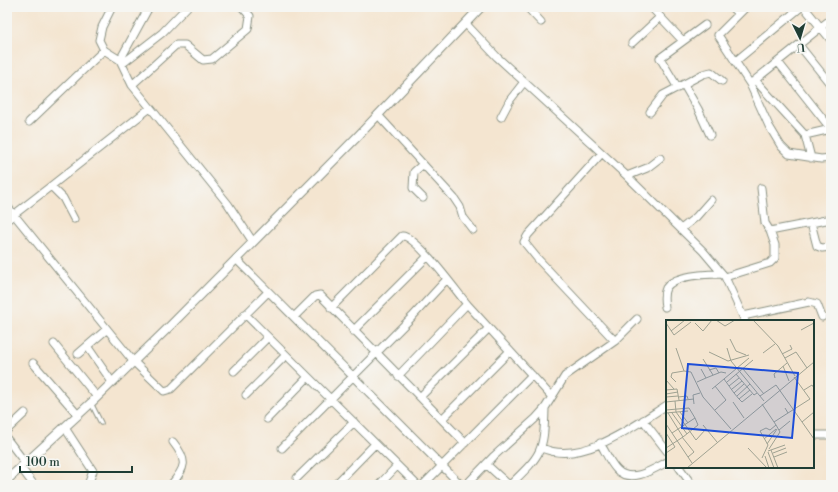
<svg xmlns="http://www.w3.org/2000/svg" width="838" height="492" font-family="'Libre Bodoni',serif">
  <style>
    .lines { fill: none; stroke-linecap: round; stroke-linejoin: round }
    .service-casing { stroke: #8a9182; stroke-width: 5.5 }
    .minor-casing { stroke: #8a9182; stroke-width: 9 }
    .tertiary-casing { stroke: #8a9182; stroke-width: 10 }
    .service { stroke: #fff; stroke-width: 3.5 }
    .minor { stroke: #fff; stroke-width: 7 }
    .tertiary { stroke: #fff; stroke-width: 8 }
    .inset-road { fill: none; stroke: #9fa292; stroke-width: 1 }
    .view { fill: #1d4ed8; fill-opacity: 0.15; stroke: #1d4ed8; stroke-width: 2 }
    .inset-edge { fill: none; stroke: #1f3d34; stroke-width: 2 }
  </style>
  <rect width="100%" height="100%" fill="#f6f6f2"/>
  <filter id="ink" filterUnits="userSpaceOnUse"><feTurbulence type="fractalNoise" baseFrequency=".025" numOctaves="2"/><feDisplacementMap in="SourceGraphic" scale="8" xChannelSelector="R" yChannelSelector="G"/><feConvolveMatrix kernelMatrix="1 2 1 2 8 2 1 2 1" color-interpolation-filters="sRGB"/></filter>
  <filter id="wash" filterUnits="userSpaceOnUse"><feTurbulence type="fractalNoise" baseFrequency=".012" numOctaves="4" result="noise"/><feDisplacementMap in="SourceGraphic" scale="16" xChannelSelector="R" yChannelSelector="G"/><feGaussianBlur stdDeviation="0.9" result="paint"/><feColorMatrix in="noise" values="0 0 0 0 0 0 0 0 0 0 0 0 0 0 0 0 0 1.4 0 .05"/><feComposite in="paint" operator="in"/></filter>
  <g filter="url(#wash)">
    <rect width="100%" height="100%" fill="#f4e5d0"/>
  </g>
  <g filter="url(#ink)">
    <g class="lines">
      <defs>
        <path id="service" d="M91 403 101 423"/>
        <path id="minor" d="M112 7 102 27 99 40 104 50 120 60 132 85
          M242 7 250 16 248 29 212 59 203 60 185 45H176L132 85 228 204 253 242
          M527 7 541 22
          M651 7 683 41
          M731 7 739 14
          M746 7 718 35 750 84
          M804 7 831 40
          M831 19 750 84 769 126 781 146 789 154 821 159 831 158
          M466 24 497 57 627 176 703 251 725 277 745 321
          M632 43 660 17
          M799 45 831 85
          M120 60 149 7
          M736 61 801 7
          M778 62 831 129
          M122 64 162 33 187 7
          M755 80 805 135 811 158
          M684 85 698 109 710 135
          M678 88 660 58 705 25
          M650 112 663 95 703 74 711 72 722 81
          M378 115 454 198 460 207 463 217 473 230
          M501 117 510 100 524 82
          M29 122 104 50
          M805 135 831 129
          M602 153 528 235 524 242 537 258 615 341
          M422 165 414 172 413 188 423 198
          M627 176 647 168 660 158
          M51 186 150 108
          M7 206 133 361 164 391 171 389 268 292
          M7 220 51 186 63 198 74 219
          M811 223 817 246 822 248 831 247
          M681 229 696 217 711 200
          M770 231 831 219
          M236 259 461 485
          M725 277 770 263 775 258V245L770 231 765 223 761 188
          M467 304 551 396
          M665 307C664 301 663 294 666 288 674 275 707 274 721 274
          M331 308 402 236C416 235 457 292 467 304L398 376
          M245 314 417 485
          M743 316 809 302 817 304 822 317
          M294 317 315 296 320 295 465 443
          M353 331 428 256
          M54 344 97 397
          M87 346 112 382
          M78 354 107 329
          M33 363 78 415
          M234 371 268 337
          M246 395 286 355
          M420 397 488 329
          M267 419 308 377
          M442 419 510 351
          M643 420 667 451
          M65 428 93 471 88 485
          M7 430 25 413
          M813 435H831
          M7 439 26 464
          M600 443C605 451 610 463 617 470 631 484 654 469 667 462
          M282 448 412 317 447 279
          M542 448C581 466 634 426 667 405
          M486 464 509 485
          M679 467 692 485
          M21 468 34 485
          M297 478 354 422
          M171 485C186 467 188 461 173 442
          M335 485 375 444
          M379 485 397 466
          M423 485 532 375
          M466 485 494 456 536 418 545 408 565 376 615 341 637 319
          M510 485C542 454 544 452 545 408"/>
        <path id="tertiary" d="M7 480 91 403 166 330 357 137 481 7"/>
      </defs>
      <!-- service casing -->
      <use href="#service" class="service-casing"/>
      <!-- minor casing -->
      <use href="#minor" class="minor-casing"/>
      <!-- tertiary casing -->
      <use href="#tertiary" class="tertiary-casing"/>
      <!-- service -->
      <use href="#service" class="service"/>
      <!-- minor -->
      <use href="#minor" class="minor"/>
      <!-- tertiary -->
      <use href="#tertiary" class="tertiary"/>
    </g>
  </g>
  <!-- overview -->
  <g transform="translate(666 320)">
    <rect width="148" height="148" fill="#f4e5d0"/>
    <path class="inset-road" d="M50 0 59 6 69 0M87 0 112 26 129 56M0 3 8 15 25 2M29 3 37 11 46 0M135 10 148 3M5 11 19 0M64 19 70 31 80 35M10 28 18 51 25 52 37 77 65 109M61 28 65 41 98 81M43 32 62 41 83 35M97 33 109 24M116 34 126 29 124 25M119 38 130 32 141 48M37 39 47 55M117 46 123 61M77 49 98 74M43 50 50 48 53 53M70 54 88 75 91 73M40 58 55 52 60 53M109 58 108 54 121 43M58 59 68 73M0 60 8 69M10 62 5 57 6 53 18 51M31 62 40 58 35 49M61 62 87 40M78 64 68 73 73 79 76 82 86 74M63 66 73 58M46 69 83 38M66 69 76 61M0 70 11 69 13 80M138 70 146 65 148 68M0 74 12 72M71 76 84 64M94 76 110 65 148 119M0 77 12 76M12 77 21 76 22 79M73 79 84 70M9 81 10 92 30 120 40 109M0 82 28 79M67 82 78 98M28 84 27 75 34 73M96 84 110 105 104 110 100 108 94 111 102 125 96 138M119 88 122 93 144 79 128 57M0 90 23 88 29 98 6 113M49 90 60 80 49 66M14 92 22 103M0 93 22 91M6 93 21 114M108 102 122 93M136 102 148 92M0 104 26 143M37 105 51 122M113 110 124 101M0 113 9 127 0 133M16 117 28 132 22 137M17 117 32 105 29 98M98 119 110 109M101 124 111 109M0 128 17 117 2 93M82 128 101 148M103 129 114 112 110 105M105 130 112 148M102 131 119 125M102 132 108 148M107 133 120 128M99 136 103 148M108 137 121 132M21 148 148 42"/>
    <path class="view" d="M22 44 132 53 126 118 16 108Z"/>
    <rect width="148" height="148" class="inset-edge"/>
  </g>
  <!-- margin -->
  <rect width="838" height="492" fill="none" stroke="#f6f6f2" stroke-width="24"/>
  <!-- north arrow -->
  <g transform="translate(800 38) rotate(175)" stroke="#f6f6f2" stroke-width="3" paint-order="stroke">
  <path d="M0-3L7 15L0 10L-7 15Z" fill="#1f3d34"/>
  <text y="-6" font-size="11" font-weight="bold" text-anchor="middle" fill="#1f3d34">U</text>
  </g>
  <!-- scale -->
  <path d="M20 466v6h112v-6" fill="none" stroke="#1f3d34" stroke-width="2"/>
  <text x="26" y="466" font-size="12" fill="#1f3d34" stroke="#f6f6f2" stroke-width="3" paint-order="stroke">100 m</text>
</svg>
